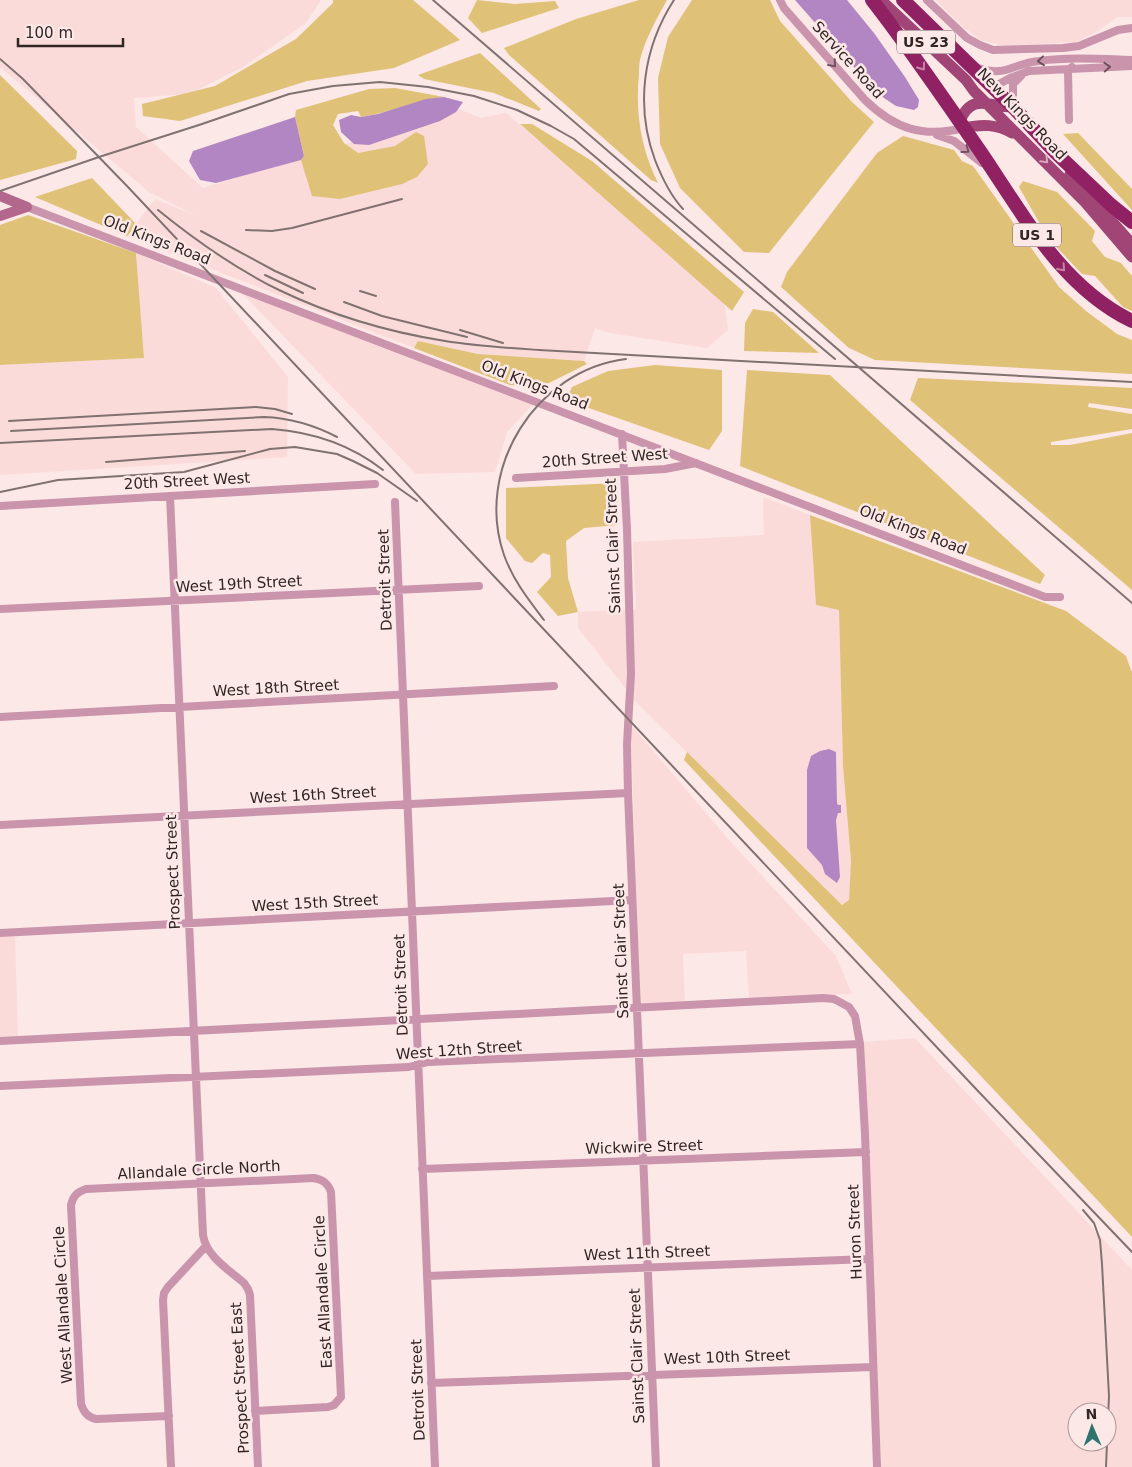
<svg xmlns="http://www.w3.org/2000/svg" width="1132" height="1467" font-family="'DejaVu Sans',sans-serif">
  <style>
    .built { fill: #fbdbd9; fill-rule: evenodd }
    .green { fill: #e0c178 }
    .water { fill: #b286c2 }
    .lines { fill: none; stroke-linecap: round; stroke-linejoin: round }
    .street { stroke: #c994ac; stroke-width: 8 }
    .secondary { stroke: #b3678c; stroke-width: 10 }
    .primary { stroke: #a14476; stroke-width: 11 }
    .highway { stroke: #902162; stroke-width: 14 }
    .rail { stroke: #807271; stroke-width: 2 }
    .oneway { stroke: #6e525b }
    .oneway2 { stroke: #c684a4 }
    .oneway3 { stroke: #d7a6ba }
    .labels { text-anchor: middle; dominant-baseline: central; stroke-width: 5; stroke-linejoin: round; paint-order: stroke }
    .shield { fill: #fbe8e7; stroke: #6e605f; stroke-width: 1 }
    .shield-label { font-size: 14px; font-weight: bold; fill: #312625 }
    .street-label { font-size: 15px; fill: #312625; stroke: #fbe8e7 }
  </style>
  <rect width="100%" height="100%" fill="#fbe8e7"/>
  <!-- built -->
  <path class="built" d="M0 0H321L306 23 243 67 189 94 134 98 136 127 203 188 459 109 481 118 506 113 724 299 728 330 707 348 609 333 595 328 584 361 478 354 418 341 414 348 127 236 155 199 197 216 149 192 0 67Z
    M936 0H1132V17H1117L1095 33 1076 42 1003 46 981 40 963 27Z
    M136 253 216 288 288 377 287 457 0 475V365L144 358Z
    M241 292 533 404 507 432 495 472 416 474Z
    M763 497 810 515 816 605 839 610 843 766 851 861 849 900 842 905 637 703 578 628V612L636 609 633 542 764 535Z
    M632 726 729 840 836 956 852 994 749 999 746 951 683 954 685 1002 640 1004 631 730Z
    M15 936 18 1036 0 1037V937Z
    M915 1038 1132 1270V1467H881L863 1042ZM1077 1412H1107V1442H1077Z"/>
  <!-- green -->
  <path class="green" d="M333 0H413L460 40 394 68 307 81 180 121 143 116 142 104 215 86 296 39 333 3Z
    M477 0 515 4 555 1 559 8 482 33 468 18Z
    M639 0H667C657 18 647 36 641 56 639 62 639 68 639 75 635 112 641 149 658 183L651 180 509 55 504 48 576 19Z
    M692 0H770L780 21 852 102 874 122 769 253 744 252 680 188 660 144 658 78 668 37Z
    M480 53 541 109 539 111 494 93 424 79 418 75Z
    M0 75 77 151 76 159 0 180Z
    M395 88 444 97C416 100 390 113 361 117L358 111 338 114 333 125 344 143 358 153 395 146 416 132 424 136 428 164 417 177 402 184 340 199 312 196 301 160 304 156 295 117 296 110 369 89Z
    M520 124H532L592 161 744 292 732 311Z
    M1078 133 1132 189V210L1063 134Z
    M903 136 954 150 962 161 973 166 1059 287 1086 311 1117 334 1132 340V374L875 360 849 348 781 287 787 272 877 153Z
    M92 178 137 225 127 236 35 197Z
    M1023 181 1057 192 1095 231 1092 241 1105 257 1121 263 1132 276V311L1123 307 1095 276 1082 274 1048 238 1019 187Z
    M28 215 136 253 144 358 0 365V225Z
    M753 309 773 312 819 353 744 351 745 323Z
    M418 341 478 354 584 361 587 364 541 387 510 385 414 348Z
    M655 365 722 370V431L709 450 566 400 572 387 608 371Z
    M747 370 830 375 1045 575 1040 584 740 466Z
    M918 378 1132 388V409L1089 403 1088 407 1132 414V429L1051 442V445H1070L1132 433V590L910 400Z
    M617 483 618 525 584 528 566 541 568 578 578 612 558 616 537 592 551 577 550 555 543 553 532 563 525 561 506 538V488Z
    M810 515 1066 611 1126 656 1132 673V1237L684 760 687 752 842 905 849 900 851 861 843 766 839 610 816 605Z"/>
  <!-- water -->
  <path class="water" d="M795 0H847L874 33 905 77 919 100 918 107 914 110 896 106 884 98 868 83Z
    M444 97 463 102 456 112 440 121 369 145 354 144 341 132 339 120 351 115 361 117 378 114 426 99Z
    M295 117 304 156 301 160 216 183 200 180 189 161 193 151Z
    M829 749 836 752V755L837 803 838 805H841V813H838L836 820 840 877 837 883 825 874 822 865 807 848V770L811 756 820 751Z"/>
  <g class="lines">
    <!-- street -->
    <path class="street" d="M780 0 784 8 865 100C895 129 923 138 964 128
      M927 0 967 38 980 45 993 50 1063 48 1079 46 1118 30 1132 28
      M975 67C1009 78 1009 64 1039 61 1069 57 1101 59 1132 60
      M992 88 1010 78 1029 71 1132 66
      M1013 107V84L1021 76
      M1069 120 1068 70 1072 67
      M937 135 954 141 982 163
      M27 207 1045 597H1060
      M622 434 627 530 631 674 627 744 628 793 656 1467
      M516 478 665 469 696 463
      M170 496 203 1235C206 1256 229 1270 244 1283L248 1289 250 1295 258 1467
      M395 502 435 1467
      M0 506 375 484
      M0 609 479 586
      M0 717 554 686
      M0 825 628 793
      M0 933 632 900
      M0 1041 823 998 834 999 849 1007 855 1016 860 1044 865 1134 877 1467
      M0 1086 409 1067 428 1062 860 1044
      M422 1169 866 1152
      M427 1276 869 1259
      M431 1383 873 1367
      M169 1416 96 1419C88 1417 84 1413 81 1404L71 1205C73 1196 77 1192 86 1189L314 1178C323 1180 328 1183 331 1192L341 1397 334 1405 328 1407 255 1411
      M171 1467 163 1300 164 1293 168 1287 206 1246"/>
    <!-- secondary -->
    <path class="secondary" d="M0 196 27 207
      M0 216 27 207"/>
    <!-- primary -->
    <path class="primary" d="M881 0 966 80 974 91 1084 201 1132 257
      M960 121C972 91 992 108 1013 107
      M964 128C982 124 996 124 1012 133
      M1070 174 1132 244"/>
    <!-- highway -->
    <path class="highway" d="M872 0C911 50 946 102 982 154 1024 216 1062 287 1132 321
      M903 0 1013 107 1056 153 1111 205 1132 222"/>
    <!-- rail -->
    <path class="rail" d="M433 0 1132 603
      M674 0C643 48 635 106 655 160 662 178 670 195 683 209
      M0 59 23 79 127 186 977 1090 1132 1252
      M0 191 99 157 202 124 289 94 333 86 380 82 428 87 474 96 517 110 551 126 574 139 835 359
      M158 210C195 240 236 269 279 290 331 315 388 332 445 341 476 346 508 348 539 350L1132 382
      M246 230 272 231 292 228 402 199
      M201 231 275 271 315 289
      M265 275 303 293
      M360 291 376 296
      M344 302 382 316 467 337
      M460 330 503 343
      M9 421 256 407 275 409 292 414
      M11 431 264 417C291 418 314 425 337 437
      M0 443 272 429C312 432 351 445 383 470
      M106 462 245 451
      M0 492 58 480 184 472 270 449 295 447 337 454 353 461 377 473 417 501
      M544 620C528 599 513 580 504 555 474 469 536 370 626 359
      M1083 1210 1094 1223 1100 1240 1102 1264 1109 1396 1106 1467"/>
  </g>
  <!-- one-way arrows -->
  <defs><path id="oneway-chevron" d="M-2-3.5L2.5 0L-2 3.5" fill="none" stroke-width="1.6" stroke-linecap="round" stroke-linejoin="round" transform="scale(1.25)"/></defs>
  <g class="oneway">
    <use href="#oneway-chevron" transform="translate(1041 61) rotate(174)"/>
    <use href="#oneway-chevron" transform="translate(833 64) rotate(49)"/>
    <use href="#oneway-chevron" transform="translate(1107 67) rotate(-3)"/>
    <use href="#oneway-chevron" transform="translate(966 150) rotate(36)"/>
  </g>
  <g class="oneway2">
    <use href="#oneway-chevron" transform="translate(922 67) rotate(54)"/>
    <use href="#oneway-chevron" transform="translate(1062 268) rotate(48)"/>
  </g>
  <use class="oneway3" href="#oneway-chevron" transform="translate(1045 160) rotate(45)"/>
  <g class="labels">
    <!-- shield labels -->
    <g class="shield">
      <rect x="897" y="30.5" width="58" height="23" rx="4"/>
      <rect x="1013" y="223.5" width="48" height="23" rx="4"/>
    </g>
    <g class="shield-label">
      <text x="926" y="42">US 23</text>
      <text x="1037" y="235">US 1</text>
    </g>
    <!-- street labels -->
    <g class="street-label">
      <text transform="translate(848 60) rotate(48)">Service Road</text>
      <text transform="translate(1022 114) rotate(46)">New Kings Road</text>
      <text transform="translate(157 240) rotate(21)">Old Kings Road</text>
      <text transform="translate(535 385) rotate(21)">Old Kings Road</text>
      <text transform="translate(605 458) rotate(-4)">20th Street West</text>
      <text transform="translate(187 481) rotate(-3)">20th Street West</text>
      <text transform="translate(913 530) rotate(21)">Old Kings Road</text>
      <text transform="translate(613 546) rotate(-92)">Sainst Clair Street</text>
      <text transform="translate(385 580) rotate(-92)">Detroit Street</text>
      <text transform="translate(239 584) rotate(-3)">West 19th Street</text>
      <text transform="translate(276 688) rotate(-3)">West 18th Street</text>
      <text transform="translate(313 795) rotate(-3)">West 16th Street</text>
      <text transform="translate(173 872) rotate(-92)">Prospect Street</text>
      <text transform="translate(315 903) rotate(-3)">West 15th Street</text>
      <text transform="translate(621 951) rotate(-92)">Sainst Clair Street</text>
      <text transform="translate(401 985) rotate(-92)">Detroit Street</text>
      <text transform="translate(459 1050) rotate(-4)">West 12th Street</text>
      <text transform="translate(644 1147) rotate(-2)">Wickwire Street</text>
      <text transform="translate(199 1170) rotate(-3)">Allandale Circle North</text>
      <text transform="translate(855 1232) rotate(-92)">Huron Street</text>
      <text transform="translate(647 1253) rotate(-2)">West 11th Street</text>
      <text transform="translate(323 1292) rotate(-93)">East Allandale Circle</text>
      <text transform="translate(63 1305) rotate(-93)">West Allandale Circle</text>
      <text transform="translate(637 1356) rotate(-92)">Sainst Clair Street</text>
      <text transform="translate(727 1357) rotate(-2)">West 10th Street</text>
      <text transform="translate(240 1378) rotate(-93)">Prospect Street East</text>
      <text transform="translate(418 1390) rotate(-92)">Detroit Street</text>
    </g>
  </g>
  <!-- north arrow -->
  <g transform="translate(1092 1427) rotate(358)"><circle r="24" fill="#fbe8e7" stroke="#aa9a99"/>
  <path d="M0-4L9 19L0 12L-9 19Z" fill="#2d746c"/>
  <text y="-8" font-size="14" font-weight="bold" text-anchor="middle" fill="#312625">N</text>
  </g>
  <!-- scale -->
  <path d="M18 38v8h105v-8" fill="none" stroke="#312625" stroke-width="2.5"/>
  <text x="25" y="38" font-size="15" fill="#312625" stroke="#fbe8e7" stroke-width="4" paint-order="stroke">100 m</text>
</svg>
